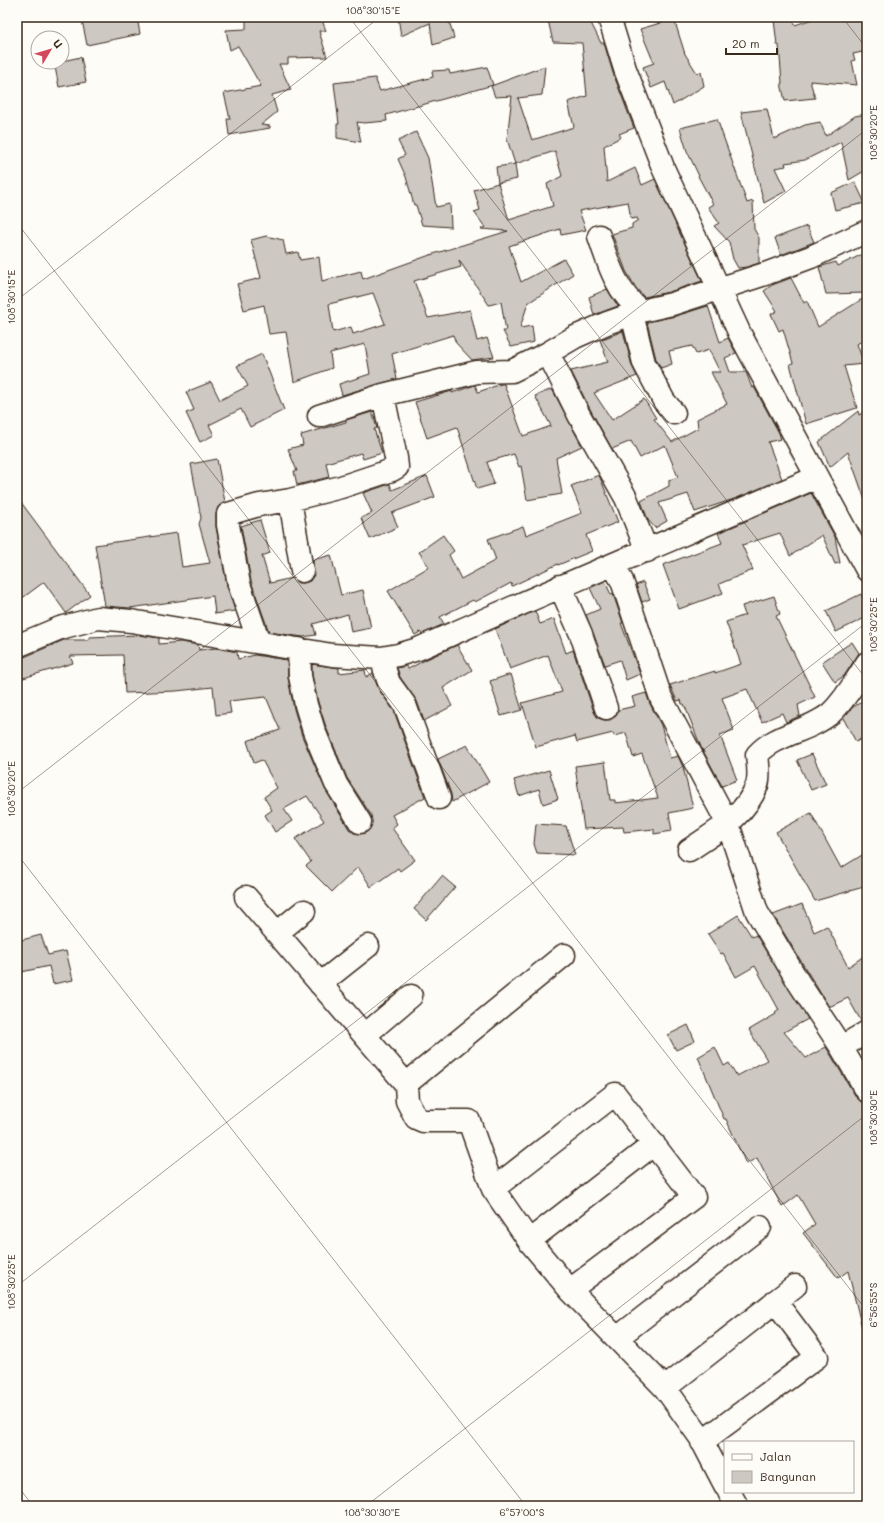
<svg xmlns="http://www.w3.org/2000/svg" width="884" height="1523" font-family="Mali,sans-serif">
  <style>
    .building { fill: #cdc8c2; stroke: #3b2a1e; fill-rule: evenodd }
    .lines { fill: none; stroke-linecap: round; stroke-linejoin: round }
    .minor-casing { stroke: #3b2a1e; stroke-width: 25 }
    .minor { stroke: #fdfcf7; stroke-width: 22 }
    .ticks { fill: none; stroke: #3b2a1e; stroke-width: 1; stroke-opacity: 0.45 }
    .neatline { fill: none; stroke: #3b2a1e; stroke-width: 1.5 }
    .ticks-label { font-size: 10px; text-anchor: middle; fill: #3b2a1e }
  </style>
  <rect width="100%" height="100%" fill="#fdfcf7"/>
  <filter id="ink" filterUnits="userSpaceOnUse"><feTurbulence type="fractalNoise" baseFrequency=".025" numOctaves="2"/><feDisplacementMap in="SourceGraphic" scale="8" xChannelSelector="R" yChannelSelector="G"/><feConvolveMatrix kernelMatrix="1 2 1 2 8 2 1 2 1" color-interpolation-filters="sRGB"/></filter>
  <g filter="url(#ink)">
    <!-- building -->
    <path class="building" d="M98 17H137L140 34 87 45 82 20Z
      M246 17H321L326 31H319L327 57 288 58V64H279L291 90 272 95 277 112 261 125 270 126V128L229 135 227 119H230L224 93 261 86 238 46 230 50 226 30 246 29Z
      M398 17H448L454 38 433 45 430 23 401 36Z
      M556 17H588L601 43H604L613 73 634 128 619 134 621 137 604 146 607 182 635 168 642 185 655 179 702 281 669 292 644 297 636 288 626 271 612 234 632 228V224L638 220 637 218 631 219 628 202 579 211 586 230 561 235 560 229 509 246 521 282 564 259 573 274 528 303 520 328 532 326 534 342 511 347 503 331H506L501 302 489 305 459 260 461 267 414 281 428 318 470 310 477 341 487 338 494 357 472 360 456 343 453 335 392 354 397 379 342 395 339 384 370 374 365 344 330 353 332 368 294 382 286 332 269 334 264 305 244 310 237 284 261 278 251 240 266 236 283 240 286 254 298 252 300 260 319 257 322 281 361 271 363 279 430 255 508 231 481 229 485 227 474 212 480 210 474 190 498 183 509 220 553 206 547 184 562 176 555 151 515 164 507 139 512 96 495 97 491 86 545 66 542 95 518 98 532 140 574 127 568 102 587 96 582 43 553 42 548 20ZM373 293 385 324 353 334 351 327 333 332 329 304Z
      M783 17H792L795 25 818 17H866V21L867 20V51L853 54 855 60 852 61 857 85 810 81 815 98 785 101 781 83H782L779 45H777L774 20Z
      M674 19 685 54 697 73 701 72 704 86 673 105 665 82 651 88 643 67 654 63 640 29Z
      M81 57 86 82 59 87 54 62H62V61Z
      M487 67 493 85 386 115 387 121 364 123 357 122 361 142 337 138V124H339L334 83 375 78 380 91 433 77 432 71 449 70 450 74Z
      M767 109 774 139 805 125 820 122 826 136 855 116 867 114V139L860 141 866 170 849 180 841 142 805 160 785 163 786 166 775 168 786 191 764 203 741 112Z
      M717 119 747 203 753 201 754 229 759 238V263L747 267 738 268 733 259 729 242 714 226 719 223 708 207 713 204 698 176H699L687 151 680 128Z
      M416 132 428 158 436 207 450 204 451 227 422 225 416 205H414L406 177 398 159 405 155 398 141Z
      M515 164 517 179 498 183 496 167Z
      M855 182 865 203 835 210 831 193Z
      M807 226 814 242 781 255 775 238Z
      M867 252V293L826 294 819 267 836 262 838 266Z
      M791 278 804 303 807 301 818 327 867 296V338L857 344 864 364 844 366 857 408 806 424 790 364 793 363 783 329 779 331 771 314 777 311 764 291 772 285Z
      M607 289 618 306 594 315 589 297Z
      M708 306 720 342 728 338 736 353 725 358 730 372H746L752 388 754 387 779 433 781 439 768 442 782 479 737 498 695 512 688 494 659 503 667 521 655 528 648 520 641 501 669 486V480L678 477 665 445 640 458 631 441 612 449 590 409 571 371 608 362 600 340 623 331 632 366 637 376 594 393 612 420 644 399 656 418 654 419 672 442 698 428 697 419 727 404 711 372H720L709 350 696 354 692 346 669 351 672 364 661 368 656 359 647 322 676 316Z
      M262 354 284 410 250 427 241 409 209 425 214 435 200 442 186 413 194 410 186 392 211 382 220 400 248 386 237 366Z
      M501 384H504L523 436 551 426 535 396 552 389 582 446 556 458 562 494 527 500 521 466 519 467 514 454 487 462 494 484 477 489 457 427 427 438 415 402 452 391V393L475 385 478 392Z
      M867 410V499L865 500 848 452 830 467 819 442 858 411 859 415Z
      M372 412 377 428 374 429 382 453 363 459 361 453 326 463 329 477 297 485 294 471H297L288 449 303 445 301 435 346 422V420Z
      M217 459 225 502 218 507 216 514V527L227 586 235 611 215 614 213 596 130 608 105 606 95 545 177 533 182 567 210 563 199 524 201 518 191 464Z
      M599 475 618 522 586 535 592 551 558 565V564L512 586 511 583 475 602 473 600 440 617 444 624 422 634 420 632 415 635 388 591 429 567 419 552 443 535 454 551 449 555 461 579 496 560 488 539 523 526 526 535 582 513 571 486Z
      M427 476 435 497 392 513 398 527 370 539 361 518 372 513 363 493 390 484 392 490Z
      M811 493 835 537 840 563 835 564 822 535 790 556 780 533 742 545 753 570 719 584 723 593 679 609 663 565 722 543 718 533Z
      M17 497 90 595 66 613 44 582 17 602Z
      M260 520 270 553 262 556 270 583 292 578 298 583H304L310 581 314 575 313 560 331 555 341 595 363 590 371 628 351 632 348 614 313 624 316 635 303 637 269 632 251 581 241 526Z
      M605 581 611 595 613 594 623 623H621L640 674 626 680 620 660 605 665 586 615 600 609 590 588Z
      M643 582 650 599 642 602 636 585Z
      M861 594 867 606V617L836 632 826 611Z
      M774 596 780 614 776 616 815 697 798 705 800 716 786 722 782 713 762 722 747 689 722 698 734 730 720 735 737 780 722 786 701 747 684 704H682L681 700 677 701 670 685 715 671V673L741 664 726 622 745 615 742 606Z
      M535 611 540 624 554 619 566 653 573 650 594 712 598 718 604 720H610L616 716 618 710 635 706 632 697 646 693 650 704 661 725 670 758 678 756 683 767 693 808 669 813 672 831 654 834V829L624 832 623 827 584 829 575 766 605 762 610 800H615V803L658 798 642 754 633 757 626 733 614 736 613 733 577 742 575 736 536 747 522 703 562 692 548 655 510 669 495 629Z
      M139 635 159 638V644L181 642 198 645 199 650 216 648 237 652 238 659 255 655 287 660 288 678 294 709 302 736 325 789 349 829 354 833 360 834 367 832 371 827 372 821 371 815 347 778 326 727 318 702 312 674V664L339 668V673L365 670 366 677 373 673 379 690 394 711 425 797 392 815 397 824 392 828 415 860 400 871 398 868 371 887 358 867 332 892 306 866 311 862 295 839 324 821 307 796 284 809 292 821 275 832 265 815 272 810 264 797 277 788 262 760 254 763 247 741 280 730 266 697 229 701 231 713 216 715 213 687 176 691 125 693 123 655 70 656 73 663 20 679 17 668V658H22L64 640H89V637Z
      M852 642 859 653 844 676 835 682 822 662Z
      M457 645 472 670 443 688 452 706 424 721 417 701 400 677 397 668 406 666 408 669 427 659Z
      M511 674 522 710 501 716 490 681Z
      M867 699V735L856 742 843 718 853 707Z
      M467 745 489 782 452 802 451 794 438 759Z
      M812 754 826 784 811 790 797 760Z
      M549 770 558 799 543 804 539 789 519 796 514 780Z
      M811 813 841 868 867 852V886L815 901 776 832Z
      M536 824 566 826 575 855 537 853 534 844Z
      M442 876 455 887 426 920 414 909Z
      M802 904 814 932 827 926 848 967 867 954V1020L861 1021 848 998 829 1007 810 976 773 915Z
      M738 915 752 937 756 935 808 1019 784 1032 806 1058 826 1047 856 1097 861 1102 867 1103V1327L862 1328 848 1271 838 1278 803 1233 815 1224 798 1195 782 1207 757 1158 746 1164 726 1119H724L698 1057 715 1047 724 1066 729 1063 737 1076 767 1060 749 1030 776 1014 775 1013 779 1010 755 966 736 977 723 953 721 954 708 934Z
      M41 935 48 955 66 951 73 980 53 984 49 966 17 973V952L20 951 18 941Z
      M688 1025 695 1041 676 1050 668 1035Z"/>
    <g class="lines">
      <defs>
        <path id="minor" d="M609 17 625 69 664 170 740 334 867 570
          M599 236C608 263 617 293 641 311
          M632 314 644 363 664 401 674 413
          M548 353 575 337 607 323 641 311 672 304 765 274 811 257 867 231
          M319 416 383 395 477 372 512 371 548 353 579 415 626 498 647 551
          M290 500 302 571
          M613 565 622 581 661 698 728 824 757 912 799 983 841 1047
          M560 586 581 634 606 708
          M259 642 239 584 228 525V514L259 505 290 500 341 487 392 470 397 467 396 458 383 395
          M17 646 60 628 98 618 131 621 332 655 381 658 398 655 418 649C551 590 685 534 817 477
          M299 649 300 676 306 705 314 731 336 784 360 822
          M381 658 389 683 405 705 439 798
          M689 850C715 832 745 817 757 785 760 776 758 764 757 755 775 734 810 731 831 713 845 700 857 679 867 663
          M246 897 406 1084 407 1101 416 1118 423 1121H469L493 1189 529 1241 570 1290 665 1388 700 1437 725 1485
          M277 933 304 911
          M320 984 368 946
          M867 1032 841 1047 867 1091
          M365 1035 411 996
          M406 1084 564 955
          M493 1189 615 1094 694 1197 570 1290
          M529 1241 654 1144
          M617 1338 760 1227
          M665 1388 795 1286
          M702 1442 817 1357 775 1301
          M729 1492 737 1506"/>
      </defs>
      <!-- minor casing -->
      <use href="#minor" class="minor-casing"/>
      <!-- minor -->
      <use href="#minor" class="minor"/>
    </g>
  </g>
  <!-- ticks -->
  <path class="ticks" d="M349 17 867 680M842 17 867 49M17 223 867 1311M17 300 380 17M17 793 867 129M17 854 526 1506M17 1286 867 622M17 1485 33 1506M366 1506 867 1114"/>
  <!-- margin -->
  <rect width="884" height="1523" fill="none" stroke="#fdfcf7" stroke-width="44"/>
  <!-- legend -->
  <rect x="724" y="1441" width="130" height="52" fill="#fdfcf7" stroke="#afa8a0"/>
  <rect x="732" y="1454" width="20" height="6" fill="#fdfcf7" stroke="#afa8a0"/>
  <text x="760" y="1461" font-size="12" fill="#3b2a1e">Jalan</text>
  <rect x="732" y="1471" width="20" height="12" fill="#cdc8c2" stroke="#afa8a0"/>
  <text x="760" y="1481" font-size="12" fill="#3b2a1e">Bangunan</text>
  <!-- north arrow -->
  <g transform="translate(50 50) rotate(52)"><circle r="19" fill="#fdfcf7" stroke="#afa8a0"/>
  <path d="M0-3L7 15L0 10L-7 15Z" fill="#d1495b"/>
  <text y="-6" font-size="11" font-weight="bold" text-anchor="middle" fill="#3b2a1e">U</text>
  </g>
  <!-- scale -->
  <path d="M726 48v6h51v-6" fill="none" stroke="#3b2a1e" stroke-width="2"/>
  <text x="732" y="48" font-size="12" fill="#3b2a1e" stroke="#fdfcf7" stroke-width="3" paint-order="stroke">20 m</text>
  <rect x="22" y="22" width="840" height="1479" class="neatline"/>
  <g class="ticks-label">
    <text x="373" y="14">108°30'15"E</text>
    <text transform="translate(873 133) rotate(-90)" y="4">108°30'20"E</text>
    <text transform="translate(11 297) rotate(-90)" y="4">108°30'15"E</text>
    <text transform="translate(873 625) rotate(-90)" y="4">108°30'25"E</text>
    <text transform="translate(11 789) rotate(-90)" y="4">108°30'20"E</text>
    <text transform="translate(873 1118) rotate(-90)" y="4">108°30'30"E</text>
    <text transform="translate(11 1282) rotate(-90)" y="4">108°30'25"E</text>
    <text transform="translate(873 1305) rotate(-90)" y="4">6°56'55"S</text>
    <text x="372" y="1516">108°30'30"E</text>
    <text x="522" y="1516">6°57'00"S</text>
  </g>
</svg>
